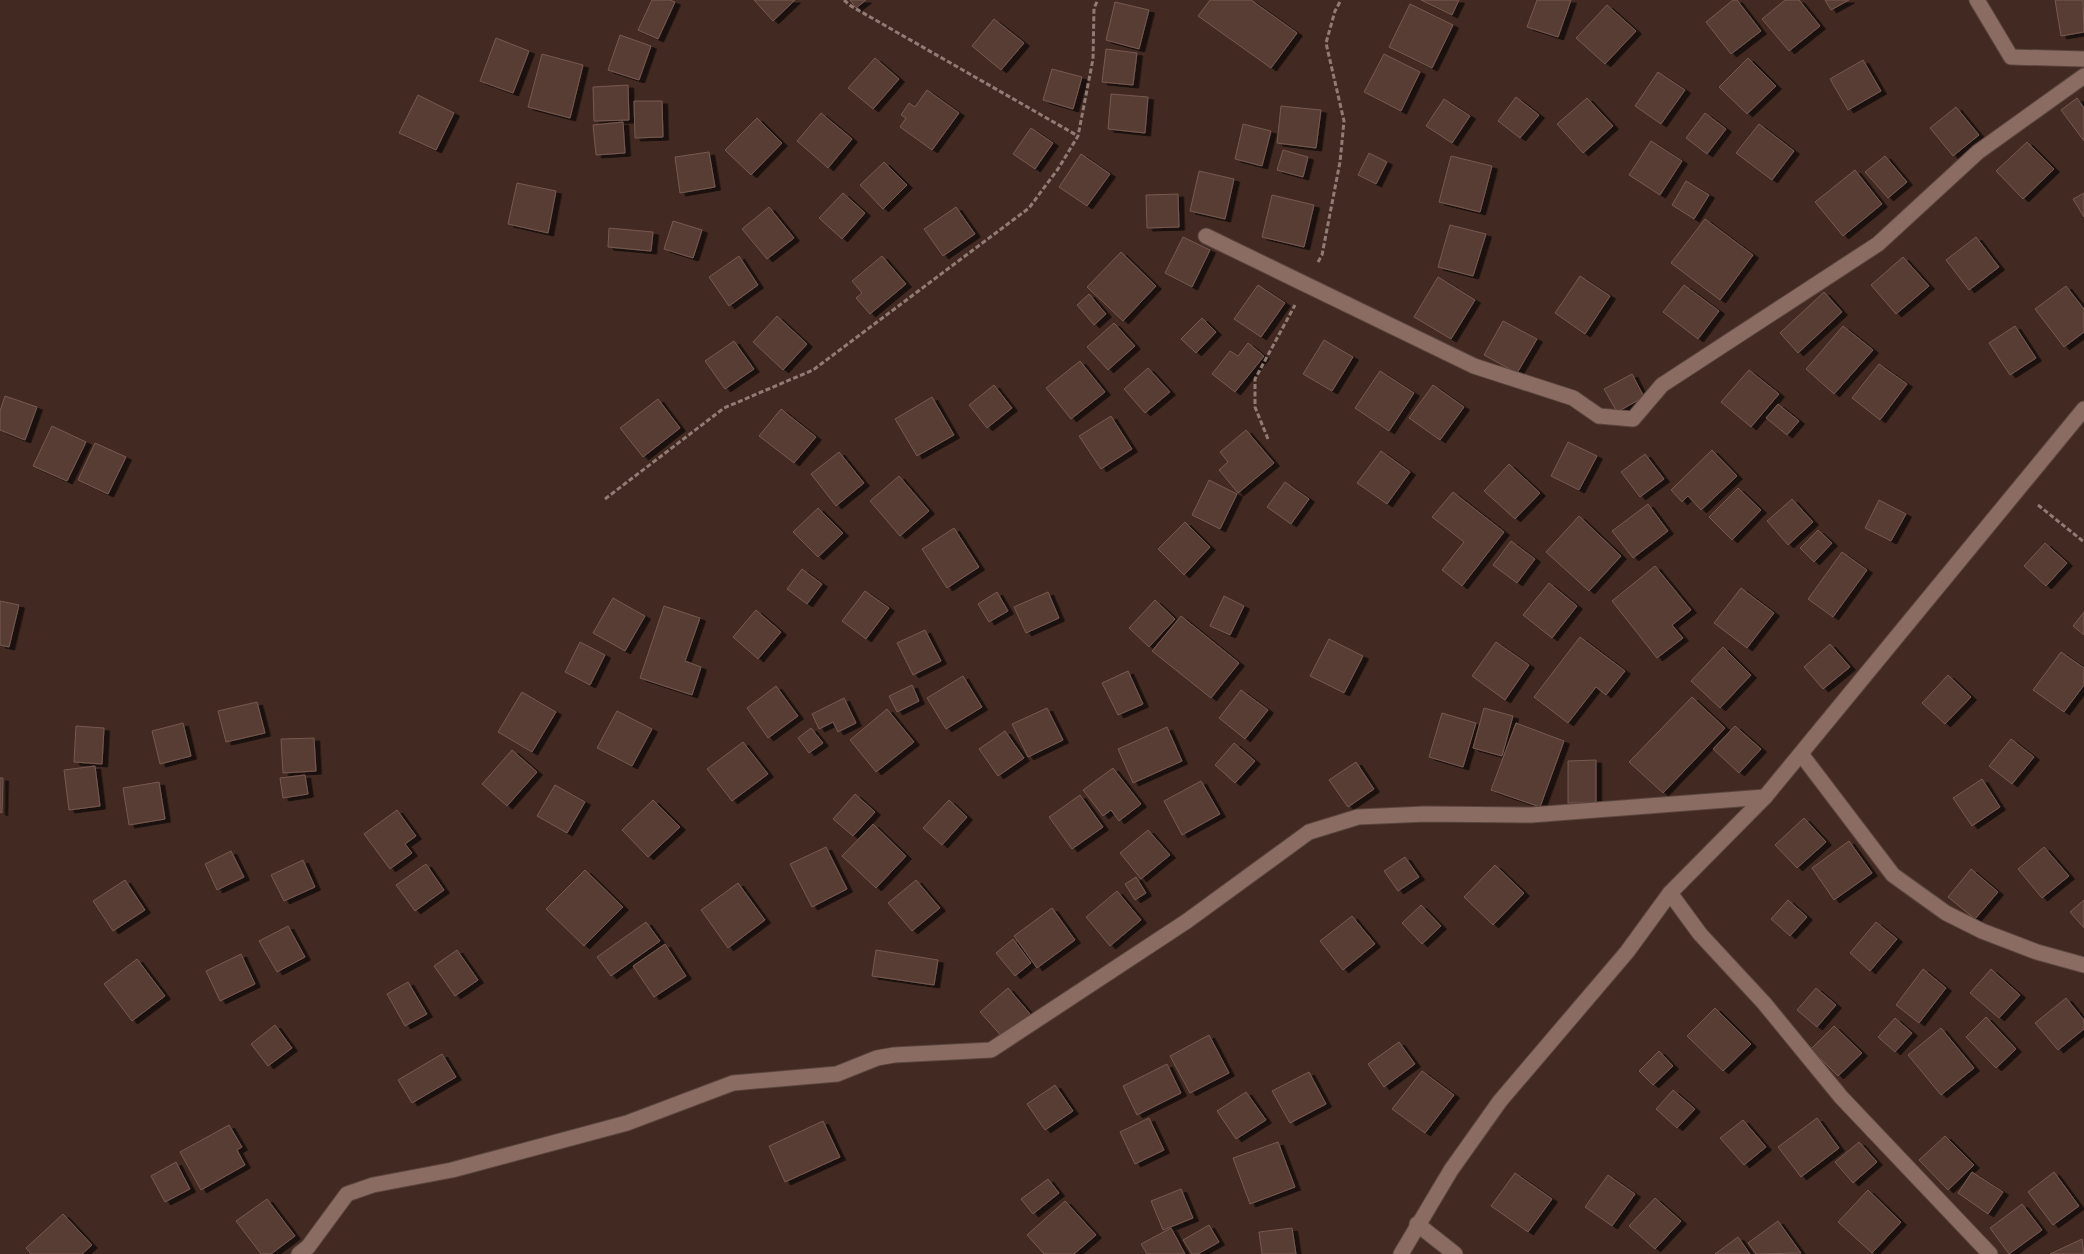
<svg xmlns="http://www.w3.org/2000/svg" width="2084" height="1254" font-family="Karla,sans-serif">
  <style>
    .building { fill: #593e36; stroke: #765950; filter: url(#shadow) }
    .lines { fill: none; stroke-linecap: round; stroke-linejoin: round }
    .street-casing { stroke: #5a453e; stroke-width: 17 }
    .secondary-casing { stroke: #5a453e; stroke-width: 17 }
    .path { stroke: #917c75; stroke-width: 3; stroke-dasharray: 5 2.5; stroke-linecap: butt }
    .street { stroke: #8a6c63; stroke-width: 15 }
    .secondary { stroke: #8a6c63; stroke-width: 15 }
  </style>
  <defs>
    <filter id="shadow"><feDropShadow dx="5.5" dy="3" stdDeviation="0" flood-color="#0009"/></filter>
  </defs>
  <rect width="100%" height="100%" fill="#422921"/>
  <!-- building -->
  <path class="building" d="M652 0H670L675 2 658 39 638 30Z
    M754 0H795L773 21Z
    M850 0H866L856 8Z
    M1210 0H1251L1297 33 1271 68 1198 16Z
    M1421 0H1459L1452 15Z
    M1537 0H1571L1558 37 1527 27Z
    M1733 0H1737L1761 31 1731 54 1706 22Z
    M1785 0H1799L1820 26 1789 51 1762 19Z
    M1825 0H1849L1831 10Z
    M2055 0H2083L2084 32 2061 36Z
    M1115 2 1149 10 1139 49 1106 40Z
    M1410 4 1453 25 1432 68 1389 47Z
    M1607 5 1636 31 1605 64 1576 38Z
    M994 19 1024 43 1001 70 972 46Z
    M620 35 651 46 639 80 608 70Z
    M496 38 529 51 513 93 480 81Z
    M1106 49 1137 53 1133 85 1102 82Z
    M542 54 583 65 570 118 528 107Z
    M1384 54 1420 72 1401 111 1364 92Z
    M875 58 899 79 873 109 848 88Z
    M1748 58 1776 86 1747 114 1719 87Z
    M1863 60 1881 91 1848 110 1830 79Z
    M1052 69 1082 77 1073 109 1043 100Z
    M1658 72 1685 90 1661 124 1635 106Z
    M628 85 629 120 594 121 593 87Z
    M927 90 959 113 932 150 900 127 906 118 901 115 909 103 915 107Z
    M1111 94 1148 97 1145 133 1108 129Z
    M418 95 454 113 436 150 399 133Z
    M1516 97 1539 115 1520 138 1498 121Z
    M1587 98 1613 126 1583 153 1557 124Z
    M2077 98 2084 108V141L2061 110Z
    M1444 99 1470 116 1452 143 1426 126Z
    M634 101H662L663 137 635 138Z
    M1281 106 1321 110 1316 148 1277 143Z
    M1956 107 1979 135 1953 156 1930 128Z
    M821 113 852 139 828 168 797 141Z
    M1705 113 1726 129 1707 154 1686 138Z
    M757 118 782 143 751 175 725 150Z
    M623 122 625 153 596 155 593 125Z
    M1243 124 1271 131 1262 166 1235 159Z
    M1759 124 1794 151 1772 180 1736 153Z
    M1031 128 1053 143 1035 169 1013 154Z
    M1651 141 1682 161 1660 195 1629 175Z
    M2027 142 2054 169 2023 199 1996 171Z
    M1283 150 1308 157 1303 177 1277 170Z
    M709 152 715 187 680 193 675 157Z
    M1369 153 1387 162 1376 184 1358 175Z
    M1081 154 1110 174 1087 206 1059 187Z
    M1451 156 1492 166 1480 212 1439 202Z
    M1885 156 1907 182 1888 198 1865 172Z
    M884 162 907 185 883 209 860 185Z
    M1855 170 1882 204 1843 236 1815 202Z
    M1199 171 1234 179 1225 219 1190 211Z
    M1686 181 1709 195 1694 219 1672 205Z
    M517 183 556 191 548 233 508 224Z
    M843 193 865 213 842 239 819 218Z
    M2084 193V217L2073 199Z
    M1178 194 1179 227 1147 228 1146 195Z
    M1272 195 1314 205 1304 247 1262 237Z
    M769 207 794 238 767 259 742 229Z
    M956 207 975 234 943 256 924 229Z
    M1705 219 1753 255 1720 300 1671 263Z
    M673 221 702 230 693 258 664 249Z
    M1450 225 1486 234 1473 276 1438 267Z
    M609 228 653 232 651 251 608 247Z
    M1183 237 1210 250 1192 287 1165 273Z
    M1976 237 1999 267 1969 290 1946 260Z
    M1121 252 1156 286 1123 321 1087 287Z
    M739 256 758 285 729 306 709 277Z
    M882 256 906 284 870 314 856 298 862 293 852 281Z
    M1903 257 1929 286 1896 314 1871 285Z
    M1580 276 1610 296 1585 334 1555 313Z
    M1438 277 1475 300 1451 339 1414 317Z
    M1258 285 1285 303 1261 337 1234 319Z
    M1684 285 1719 311 1698 339 1663 312Z
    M2066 286 2084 309V332L2064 347 2035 309Z
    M1824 292 1842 312 1798 353 1780 333Z
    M1089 294 1106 314 1094 325 1077 305Z
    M777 316 807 344 783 370 753 342Z
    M1202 318 1216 332 1196 353 1181 339Z
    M1503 321 1537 339 1517 373 1484 355Z
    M1114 323 1135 346 1108 370 1087 347Z
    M1843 326 1873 350 1834 394 1806 369Z
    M2015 326 2036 358 2010 375 1989 343Z
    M1324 340 1353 357 1332 391 1303 374Z
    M734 341 754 369 725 389 705 361Z
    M1248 343 1264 356 1235 392 1212 374 1230 351 1238 356Z
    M1080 361 1105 392 1071 419 1046 388Z
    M1879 364 1907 384 1880 420 1852 398Z
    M1148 368 1170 392 1145 413 1124 389Z
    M1749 370 1779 394 1751 427 1721 402Z
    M1380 371 1414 393 1389 431 1355 408Z
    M1632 374 1644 397 1617 412 1604 389Z
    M994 385 1012 408 987 428 969 405Z
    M1433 385 1464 407 1440 440 1409 418Z
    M5 396 37 407 25 440 0 430V411Z
    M932 397 954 435 917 456 895 419Z
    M658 399 680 428 643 457 620 428Z
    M1778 404 1799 421 1787 435 1766 418Z
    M781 409 816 437 794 463 759 436Z
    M1111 416 1132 449 1101 469 1079 436Z
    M52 426 86 442 67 481 33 466Z
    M1246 430 1274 463 1238 493 1219 470 1228 462 1220 452Z
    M1568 442 1597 456 1579 490 1551 476Z
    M95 443 126 457 108 494 78 480Z
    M1712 450 1737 476 1701 510 1688 496 1682 502 1671 490Z
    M1381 451 1410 472 1387 504 1357 483Z
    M839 452 864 483 836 506 811 474Z
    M1645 454 1664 479 1640 497 1621 472Z
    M1509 464 1540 493 1515 519 1484 491Z
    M899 476 929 511 900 536 870 501Z
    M1209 480 1237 494 1220 529 1192 515Z
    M1285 482 1309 499 1291 524 1267 507Z
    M1738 488 1761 510 1732 540 1709 517Z
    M1453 492 1504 532 1462 586 1442 570 1464 542 1432 517Z
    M1792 499 1813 522 1788 545 1767 521Z
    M1879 500 1906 514 1891 541 1865 528Z
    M1648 504 1668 531 1633 558 1612 531Z
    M818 508 843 533 818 557 793 532Z
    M1579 516 1621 556 1589 591 1546 552Z
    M1185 522 1210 547 1184 575 1158 549Z
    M954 528 979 567 947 588 922 549Z
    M1818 530 1832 543 1814 562 1800 548Z
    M1511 541 1535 559 1517 583 1493 565Z
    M2045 543 2067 563 2046 586 2024 566Z
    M1842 552 1867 570 1833 617 1808 599Z
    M1655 566 1691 610 1672 625 1683 638 1657 658 1612 601Z
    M802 569 822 584 807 604 787 589Z
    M1549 583 1577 606 1552 638 1523 615Z
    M1741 588 1774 613 1747 648 1714 623Z
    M865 591 889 608 866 639 842 621Z
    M997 592 1008 611 989 622 978 604Z
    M1048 592 1059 618 1026 633 1014 607Z
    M1224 596 1244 606 1230 635 1210 626Z
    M613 598 645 616 625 651 593 633Z
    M1155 600 1175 619 1149 647 1129 628Z
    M0 601 19 605 9 647 0 645Z
    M664 606 700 618 685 661 701 667 692 695 640 678Z
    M756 610 781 632 758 659 733 637Z
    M2084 612V635L2073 626Z
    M1181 616 1239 663 1211 698 1152 651Z
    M925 630 941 661 913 675 897 643Z
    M1580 637 1625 671 1606 695 1596 687 1568 723 1534 697Z
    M1329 639 1363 656 1344 693 1310 676Z
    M580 642 605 655 590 685 565 672Z
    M1496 642 1529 665 1505 700 1472 676Z
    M1830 644 1850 667 1823 689 1804 667Z
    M1723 647 1751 675 1720 708 1691 681Z
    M2061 652 2084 668V685L2064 712 2033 690Z
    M1128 671 1143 704 1118 715 1102 683Z
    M1948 675 1971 697 1945 724 1922 703Z
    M963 676 982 707 946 729 927 698Z
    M912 685 919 701 897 712 889 696Z
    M776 686 798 716 768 738 747 708Z
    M1241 690 1268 710 1245 739 1219 718Z
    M522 692 556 712 532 752 498 732Z
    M1692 697 1725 728 1663 793 1629 762Z
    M844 698 856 723 838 732 833 722 819 729 812 714Z
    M257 702 265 733 226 742 218 711Z
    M1047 708 1063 740 1028 757 1012 724Z
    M1484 708 1513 716 1502 756 1473 748Z
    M887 709 914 742 876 772 850 740Z
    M617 711 652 729 632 766 597 748Z
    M1442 713 1476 723 1463 767 1429 757Z
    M183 723 191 756 160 764 152 731Z
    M1516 723 1564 741 1540 807 1491 790Z
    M76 726 104 728 102 764 74 762Z
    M1735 726 1761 749 1739 773 1713 749Z
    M1167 727 1182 761 1133 783 1118 749Z
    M811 728 823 743 809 753 798 738Z
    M1005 731 1024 758 998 776 979 749Z
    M314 738 316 771 283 773 281 739Z
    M2011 739 2034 757 2012 784 1989 766Z
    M743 742 768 774 732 801 707 769Z
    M1234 743 1255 761 1235 783 1215 765Z
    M512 750 537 772 507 806 482 784Z
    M1596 760V803H1568V761Z
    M1356 762 1374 789 1348 807 1329 780Z
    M95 766 100 806 69 810 64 770Z
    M1113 768 1141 804 1119 821 1111 810 1103 816 1083 790Z
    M305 775 308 794 283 798 280 778Z
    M0 778H3L2 813 0 812Z
    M1982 779 2000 807 1972 826 1953 798Z
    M1201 781 1220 814 1182 835 1164 801Z
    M159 782 165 819 129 825 123 788Z
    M555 785 585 802 567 833 537 816Z
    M855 794 875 812 853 836 833 819Z
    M1080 795 1103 827 1072 849 1049 817Z
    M653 800 680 827 648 857 622 830Z
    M949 800 967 817 942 845 923 828Z
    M397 810 416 836 405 844 412 853 390 869 364 834Z
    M1804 818 1826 842 1797 868 1775 845Z
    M873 824 906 856 876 888 842 856Z
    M1148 830 1170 855 1141 879 1120 853Z
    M1849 841 1872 873 1834 900 1812 868Z
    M826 847 847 889 812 907 790 864Z
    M2044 847 2069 876 2042 898 2018 869Z
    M231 851 244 877 217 890 205 864Z
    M1405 857 1419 877 1398 891 1384 871Z
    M303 860 315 887 284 901 271 875Z
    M426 864 444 890 415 911 396 885Z
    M1495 865 1524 893 1493 925 1464 897Z
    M1971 869 1998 892 1975 919 1948 897Z
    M585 870 623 907 584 946 546 909Z
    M1136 877 1146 893 1135 900 1125 884Z
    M125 880 145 910 113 931 93 901Z
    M916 880 940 908 912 931 888 903Z
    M738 883 765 920 728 948 701 910Z
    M1117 891 1141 920 1110 946 1086 917Z
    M1788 900 1807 917 1790 936 1771 919Z
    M2084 900V928L2070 912Z
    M1421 905 1441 926 1422 944 1402 923Z
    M1052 908 1075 940 1037 968 1014 936Z
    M1352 916 1375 944 1343 970 1320 941Z
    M646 922 660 941 611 976 597 957Z
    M1876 922 1897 939 1870 971 1850 953Z
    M288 926 305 957 277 972 259 941Z
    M1013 939 1031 963 1015 976 996 953Z
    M665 944 686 976 654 997 633 966Z
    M457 950 478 980 455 996 434 966Z
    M876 950 938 960 934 985 872 976Z
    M241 954 255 984 220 1001 206 971Z
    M137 959 165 996 132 1021 104 984Z
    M1923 969 1946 988 1919 1023 1896 1005Z
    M1991 969 2020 995 1999 1018 1970 993Z
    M408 982 427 1014 405 1026 387 994Z
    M1008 988 1031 1015 1004 1039 980 1012Z
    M1816 988 1836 1005 1817 1027 1797 1010Z
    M2066 998 2084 1020V1029L2058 1050 2035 1023Z
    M1715 1008 1751 1044 1723 1071 1687 1036Z
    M1986 1017 2016 1049 1996 1068 1966 1037Z
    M1895 1018 1912 1033 1895 1052 1878 1037Z
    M275 1025 292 1048 268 1066 251 1044Z
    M1834 1026 1862 1053 1838 1076 1811 1049Z
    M1941 1028 1974 1068 1941 1095 1908 1055Z
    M1209 1035 1229 1073 1190 1093 1170 1056Z
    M1399 1042 1415 1064 1384 1087 1368 1064Z
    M1659 1051 1673 1066 1653 1085 1639 1071Z
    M442 1054 456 1077 412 1103 398 1080Z
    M1167 1064 1181 1093 1137 1115 1123 1086Z
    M1422 1071 1454 1095 1425 1133 1392 1109Z
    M1309 1072 1326 1104 1290 1123 1272 1091Z
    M1055 1085 1073 1111 1045 1130 1027 1104Z
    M1673 1090 1695 1109 1677 1128 1656 1109Z
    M1246 1092 1266 1120 1236 1139 1217 1111Z
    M1149 1118 1164 1150 1135 1164 1120 1132Z
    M1817 1118 1839 1148 1801 1177 1778 1147Z
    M1743 1120 1766 1147 1744 1165 1720 1138Z
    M823 1121 840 1157 785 1182 769 1146Z
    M229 1125 242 1147 237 1150 245 1165 201 1190 180 1152Z
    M1945 1136 1974 1165 1948 1190 1919 1160Z
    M1278 1142 1295 1187 1250 1204 1233 1158Z
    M1859 1142 1877 1162 1853 1183 1835 1162Z
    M176 1162 190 1189 165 1202 151 1176Z
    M1972 1172 2003 1192 1988 1214 1958 1193Z
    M2054 1172 2079 1206 2053 1225 2028 1192Z
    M1515 1173 1552 1199 1528 1232 1491 1206Z
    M1608 1175 1635 1194 1612 1226 1585 1207Z
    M1048 1179 1059 1193 1033 1214 1021 1199Z
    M1181 1189 1193 1218 1163 1230 1151 1201Z
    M1868 1190 1901 1222 1872 1253 1838 1222Z
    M1655 1198 1681 1221 1655 1249 1629 1226Z
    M267 1199 295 1236 271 1254H261L236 1221Z
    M1065 1201 1096 1235 1074 1254H1044L1027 1235Z
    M2022 1204 2042 1230 2009 1254 1990 1228Z
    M63 1214 92 1245 82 1254H31L26 1248Z
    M1778 1221 1801 1253 1756 1254 1748 1243Z
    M1209 1225 1219 1242 1198 1254H1192L1183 1240Z
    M1171 1228 1185 1254H1147L1141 1244Z
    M1292 1228 1296 1254H1262L1259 1232Z
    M1738 1237 1750 1254H1715Z
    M2082 1239 2084 1254H2050Z"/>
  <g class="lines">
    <defs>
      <path id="street" d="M1977 0 2011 57 2084 59
        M1206 236 1474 366 1573 398 1599 416 1633 419 1662 385 1878 244 1978 152 2084 76
        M1801 754 1893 875 1946 913 1982 931 2037 952 2084 965
        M1670 893 1700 934 1764 1003 1841 1097 1990 1254
        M1417 1224 1455 1254
        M299 1254 308 1247 347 1194 373 1185 452 1170 627 1123 733 1083 837 1074 877 1058 894 1055 991 1050 1187 921 1309 832 1358 817 1425 814 1531 815 1765 797"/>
      <path id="secondary" d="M1401 1254 1451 1170 1500 1101 1627 952 1670 893 1765 797 2084 409"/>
    </defs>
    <!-- street casing -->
    <use href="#street" class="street-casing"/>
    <!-- secondary casing -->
    <use href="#secondary" class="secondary-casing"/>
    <!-- path -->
    <path class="path" d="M844 0 851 6 1078 136
      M1318 262 1322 255 1340 162 1344 121 1326 43 1335 11 1341 0
      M1268 439 1255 407V379L1295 305
      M605 499 724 408 813 370 1029 208 1058 169 1078 136 1093 59 1094 8 1098 0
      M2038 505 2084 542"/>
    <!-- street -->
    <use href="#street" class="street"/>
    <!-- secondary -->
    <use href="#secondary" class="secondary"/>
  </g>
</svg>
